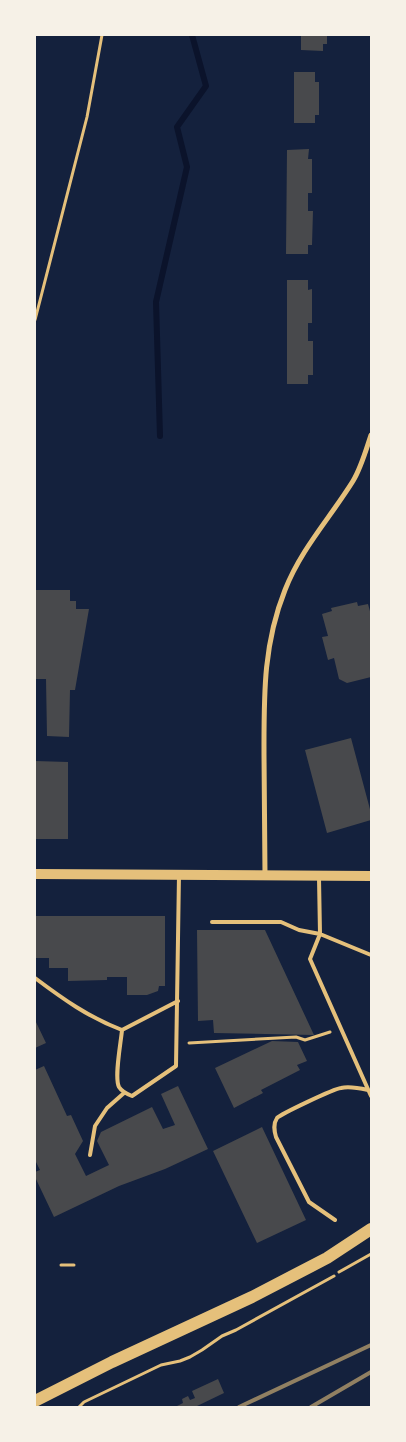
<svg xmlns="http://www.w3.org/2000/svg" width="406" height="1442" font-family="'Work Sans',sans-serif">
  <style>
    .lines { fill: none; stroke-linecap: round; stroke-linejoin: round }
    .stream { stroke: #0b132b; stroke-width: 6 }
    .building { fill: #48494c }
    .path { stroke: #e5c07b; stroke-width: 3 }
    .service { stroke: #e5c07b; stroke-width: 4 }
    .minor { stroke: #e5c07b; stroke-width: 5 }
    .secondary { stroke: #e5c07b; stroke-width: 10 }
    .primary { stroke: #e5c07b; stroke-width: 12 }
    .rail { stroke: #918062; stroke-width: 4 }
  </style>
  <rect width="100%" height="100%" fill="#14213d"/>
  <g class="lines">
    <!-- stream -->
    <path class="stream" d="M160 436 156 302 187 167 177 127 206 86 192 35"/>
  </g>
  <!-- building -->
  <path class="building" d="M301 35H327V44H323V51L301 50Z
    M294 72H315V82H319V115H315V123H294Z
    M309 149 308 159H312V193H308V211H313L312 245H308V254H286L287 150Z
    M287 280H308V290L312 289V323H308V341H313V375H308V384H287Z
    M35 590H70V601H76V609H89L75 690H70L69 737 47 736 46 679H35Z
    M357 602 358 606 368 604 371 615V677L347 683 339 679 334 658 328 660 322 637 328 636 322 614 332 611 331 608Z
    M351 738 371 813V820L327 833 305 750Z
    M35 761 68 762V839H35Z
    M35 916H165V986H159L158 991 147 995H127V977H107V980L68 981V968H49V958H35Z
    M197 930H265L314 1035 214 1033 213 1020 198 1021Z
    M35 1020 46 1043 35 1048Z
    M272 1041 298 1042 307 1061 297 1065 300 1070 261 1090 263 1093 234 1108 215 1068Z
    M44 1066 67 1116 71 1115 83 1141 75 1154 86 1176 109 1165 97 1141 101 1132 152 1107 163 1129 175 1125 161 1094 178 1086 208 1149 165 1169 119 1186 54 1217 35 1177V1172L40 1170 35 1160V1070Z
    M262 1127 306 1220 257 1243 213 1151Z
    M218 1379 224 1393 195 1407H175L183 1403 182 1399 188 1396 190 1400 195 1398 192 1391Z"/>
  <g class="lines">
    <!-- path -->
    <path class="path" d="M35 320 87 117 102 35
      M189 1043 296 1037 305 1040 330 1032
      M61 1265H74
      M339 1272 371 1254
      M79 1407 84 1402 161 1365 180 1361 190 1357 202 1350 222 1336 236 1330 334 1276"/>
    <!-- service -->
    <path class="service" d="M319 878 320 934 310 959 371 1096
      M212 922H281L299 930 320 934 371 955
      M35 978C63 999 88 1017 122 1030
      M122 1030C121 1042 114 1078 119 1087 122 1092 127 1094 132 1096L176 1066 179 875
      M122 1030 178 1001
      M90 1155 95 1126 107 1108 124 1093
      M335 1220 309 1202 276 1137C274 1130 273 1124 277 1118 281 1114 333 1089 341 1088 349 1086 359 1088 368 1090"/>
    <!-- minor -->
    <path class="minor" d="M265 875C265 835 264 794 264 754 264 696 263 645 285 590 301 549 330 518 353 481 361 468 366 450 371 435"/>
    <!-- secondary -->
    <path class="secondary" d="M35 874 371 876"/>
    <!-- primary -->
    <path class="primary" d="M35 1401 112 1362 252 1297 327 1258 371 1229"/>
    <!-- rail -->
    <path class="rail" d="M239 1407 371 1345
      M311 1407 371 1372"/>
  </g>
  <!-- border -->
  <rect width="406" height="1442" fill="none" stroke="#f6f1e7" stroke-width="72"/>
</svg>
